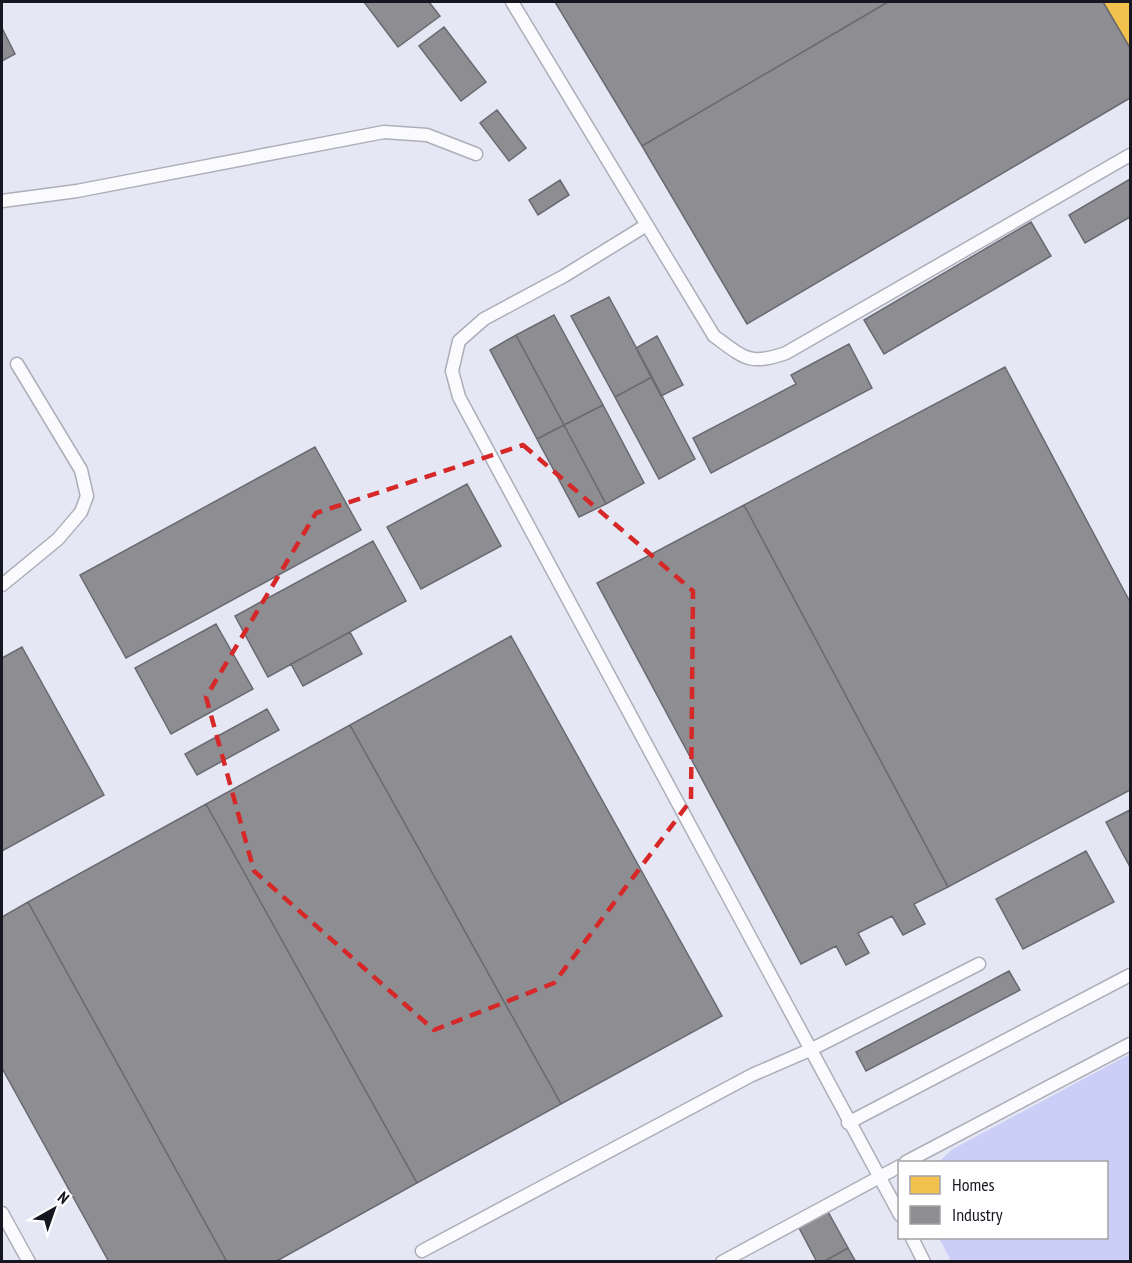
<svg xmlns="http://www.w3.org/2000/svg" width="1132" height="1263" font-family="'PT Sans Narrow',sans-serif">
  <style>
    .green { fill: #cbcef7 }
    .homes { fill: #f2c14e; stroke: #b08e40; stroke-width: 1.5 }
    .industry { fill: #8d8d92; stroke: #696a70; stroke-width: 1.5 }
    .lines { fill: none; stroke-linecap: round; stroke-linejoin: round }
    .service-casing { stroke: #adaeba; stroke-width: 15 }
    .service { stroke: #fbfbfd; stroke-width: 12 }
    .marked { fill: none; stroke: #d62828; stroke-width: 4.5; stroke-dasharray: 12 8; stroke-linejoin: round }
  </style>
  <rect width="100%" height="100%" fill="#e5e7f4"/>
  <!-- green -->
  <path class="green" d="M1130 1054V1261H951L939 1238H1106V1162H939L951 1150Z"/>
  <!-- homes -->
  <path class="homes" d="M1103 2H1130V48Z"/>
  <!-- industry -->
  <path class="industry" d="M364 2H429L440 16 398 47Z
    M555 2H888L642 146Z
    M888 2H1103L1130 48V98L747 324 642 146Z
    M444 27 486 82 461 101 419 46Z
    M2 28 15 54 2 61Z
    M497 110 526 148 509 161 480 123Z
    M1130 179V217L1085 243 1069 215Z
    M560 180 569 195 538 215 529 200Z
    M1031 222 1051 256 884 354 864 320Z
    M609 297 652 377 615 397 571 316Z
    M554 315 603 405 564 425 516 335Z
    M516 335 564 425 537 439 490 350Z
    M657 336 683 385 661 396 636 348Z
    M849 344 872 388 711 473 693 438 796 384 791 375Z
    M1005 367 1130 602V790L948 887 744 505Z
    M652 377 695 459 659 479 615 397Z
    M603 405 644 483 606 504 564 425Z
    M564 425 606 504 579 517 537 439Z
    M315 447 361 530 126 658 80 575Z
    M467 484 501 546 421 589 387 527Z
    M744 505 948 887 914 904 925 924 903 935 892 916 858 933 869 953 846 965 836 946 801 964 597 583Z
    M373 541 406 601 268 677 235 616Z
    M216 624 253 689 171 734 135 668Z
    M350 632 362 654 303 686 291 664Z
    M511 636 722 1016 561 1104 350 725Z
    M22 647 104 795 2 851V658Z
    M267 709 279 730 197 775 185 754Z
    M350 725 561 1104 417 1183 206 804Z
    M206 804 417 1183 275 1262H227L28 902Z
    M1130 810V867L1106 822Z
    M1086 851 1114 902 1023 949 996 899Z
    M28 902 227 1262H109L2 1068V917Z
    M1009 971 1020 990 866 1071 856 1052Z
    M826 1208 848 1248 823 1262H817L797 1224Z
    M848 1248 856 1262H823Z"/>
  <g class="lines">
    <defs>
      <path id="service" d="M512 2 714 336C744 358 750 366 786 353L1130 155
        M2 201 77 191 384 132 427 135 476 154
        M645 226 564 276 484 319 459 341 452 371 459 397 900 1215
        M2 585 58 539 81 512 87 496 81 470 17 364
        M848 1123 1130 975
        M906 1162 1130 1044
        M2 1213 29 1262
        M912 1238 924 1262
        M422 1251 752 1075 812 1049 979 964
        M722 1262 900 1166"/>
    </defs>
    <!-- service casing -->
    <use href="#service" class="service-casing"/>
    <!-- service -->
    <use href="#service" class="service"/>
  </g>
  <!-- marked area -->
  <path class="marked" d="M523 445 693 591 691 800 554 983 434 1030 254 871 206 697 316 513Z"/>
  <!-- border -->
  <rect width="1132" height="1263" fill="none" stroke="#161721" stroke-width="6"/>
  <!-- legend -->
  <rect x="898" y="1161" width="210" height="78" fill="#ffffff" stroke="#a2a2a6" stroke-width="1.5"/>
  <rect x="910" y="1176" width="30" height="18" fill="#f2c14e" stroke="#a2a2a6" stroke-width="1.5"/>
  <text x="952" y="1191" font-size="18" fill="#161721">Homes</text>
  <rect x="910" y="1206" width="30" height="18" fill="#8d8d92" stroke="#a2a2a6" stroke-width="1.5"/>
  <text x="952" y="1221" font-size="18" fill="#161721">Industry</text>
  <!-- north arrow -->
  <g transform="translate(54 1209) rotate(40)" stroke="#ffffff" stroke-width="4.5" paint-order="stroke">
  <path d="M0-4.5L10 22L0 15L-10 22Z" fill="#161721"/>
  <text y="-9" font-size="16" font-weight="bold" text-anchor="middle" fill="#161721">N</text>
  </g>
</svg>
